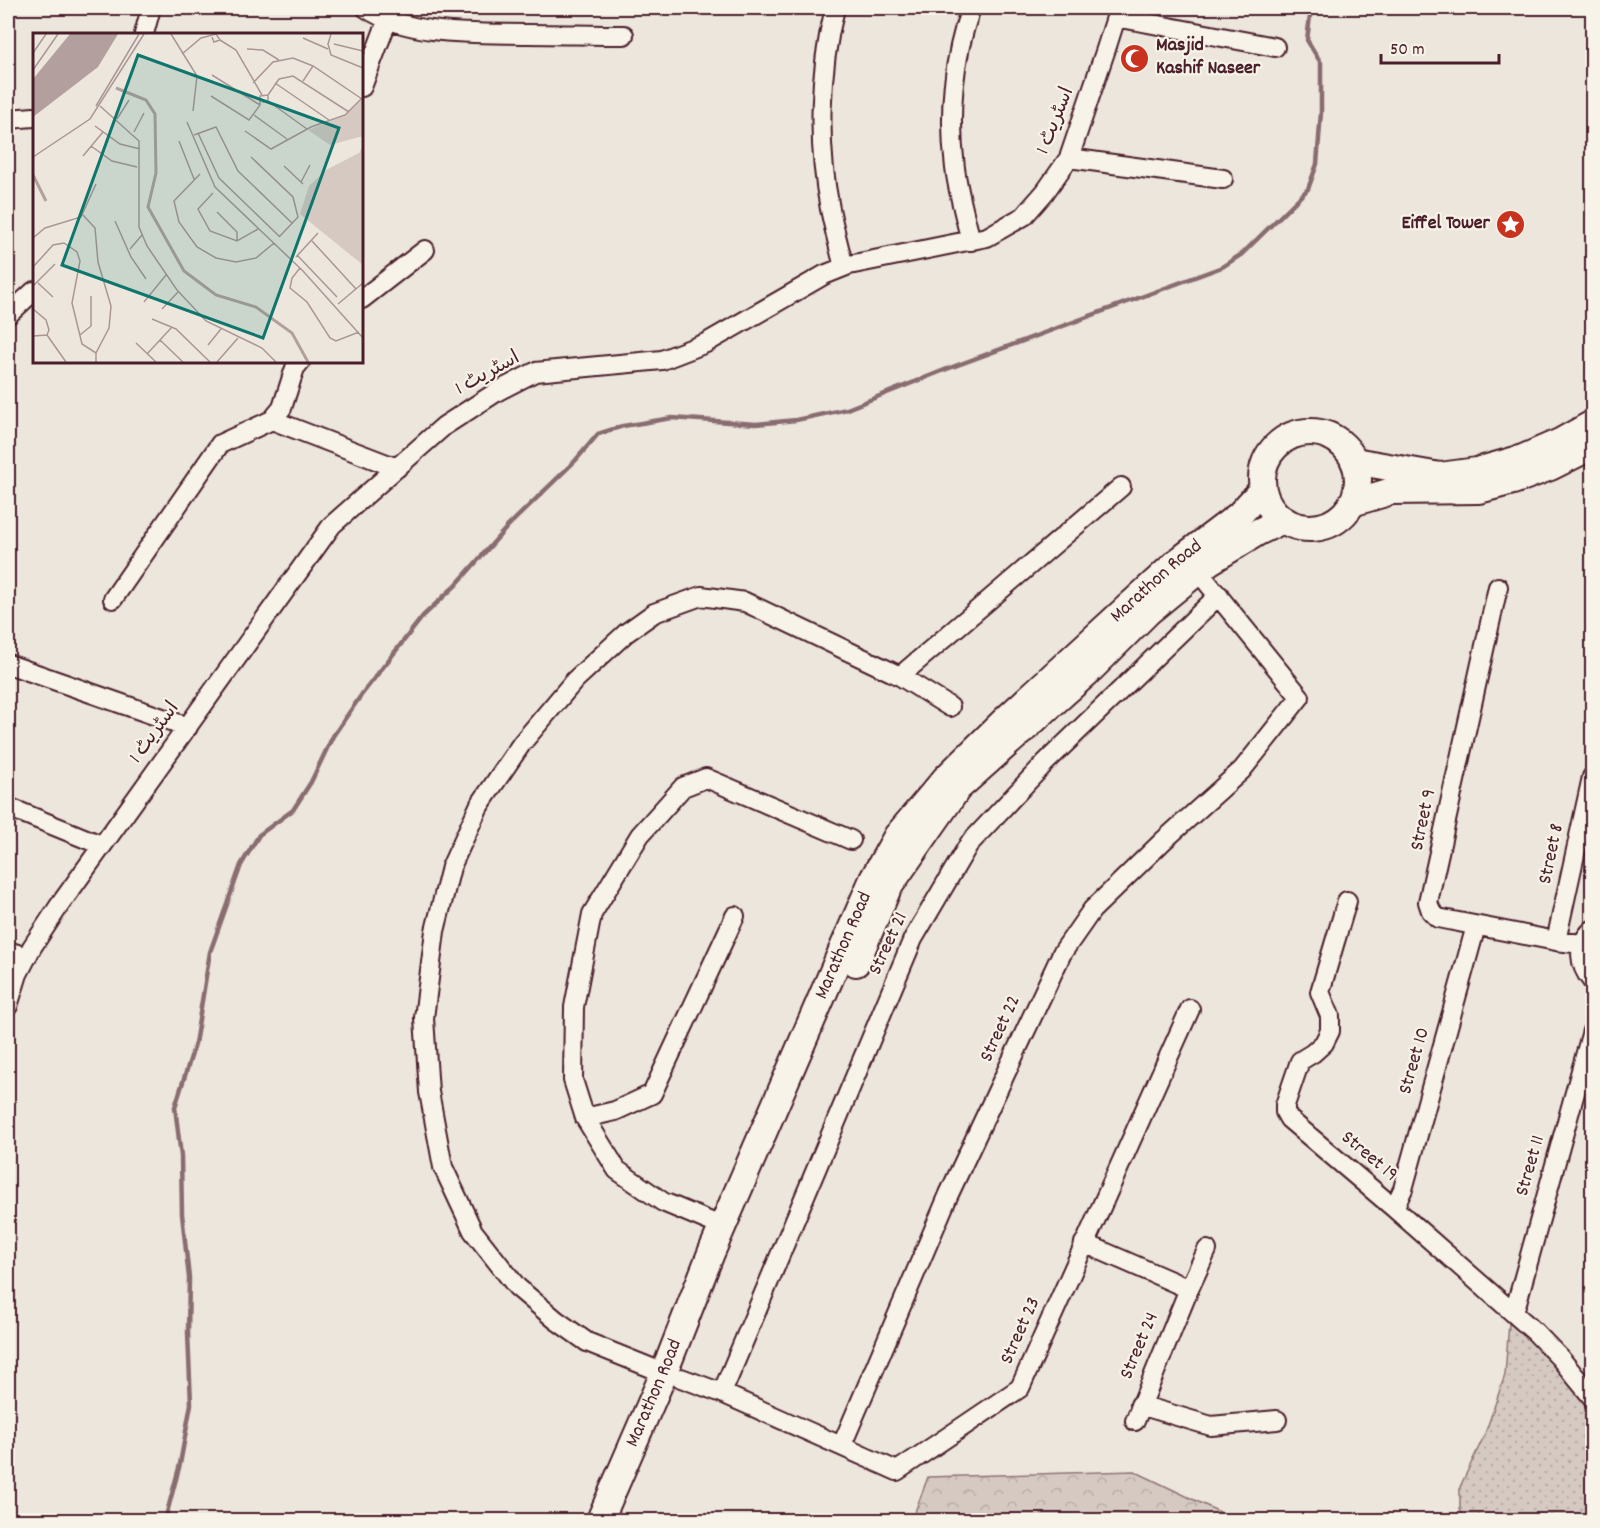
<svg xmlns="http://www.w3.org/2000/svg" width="1600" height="1528" font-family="Dekko,'Playpen Sans Arabic',sans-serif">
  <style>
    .grass { fill: url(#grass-dots); stroke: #907476; stroke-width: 1.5 }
    .forest { fill: url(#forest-crowns); stroke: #907476; stroke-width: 1.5 }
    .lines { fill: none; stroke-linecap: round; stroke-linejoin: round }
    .stream { stroke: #896c6f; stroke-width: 4.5 }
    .street-casing { stroke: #4a1f2b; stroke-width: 22 }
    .secondary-casing { stroke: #4a1f2b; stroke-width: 30 }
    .street { stroke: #f7f3e8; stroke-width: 18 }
    .secondary { stroke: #f7f3e8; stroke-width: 26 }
    .labels { text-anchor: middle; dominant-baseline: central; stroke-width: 4.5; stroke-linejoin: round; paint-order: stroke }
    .poi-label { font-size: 20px; font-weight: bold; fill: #4a1f2b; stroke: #f7f3e8; text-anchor: start }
    .street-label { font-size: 20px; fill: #4a1f2b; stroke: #f7f3e8 }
    .inset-river { fill: none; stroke: #b39f9d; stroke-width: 3 }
    .inset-road { fill: none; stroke: #ab9696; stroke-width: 1.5 }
    .view { fill: #0f766e; fill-opacity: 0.15; stroke: #0f766e; stroke-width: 3 }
    .inset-edge { fill: none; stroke: #4a1f2b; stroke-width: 3 }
  </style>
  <defs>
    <pattern id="grass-dots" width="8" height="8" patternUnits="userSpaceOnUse" patternTransform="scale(1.5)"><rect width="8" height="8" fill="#d5c9c2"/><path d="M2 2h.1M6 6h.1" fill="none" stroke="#b8aca7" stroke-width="1.8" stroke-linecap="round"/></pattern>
    <pattern id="forest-crowns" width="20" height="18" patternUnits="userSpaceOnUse" patternTransform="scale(1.5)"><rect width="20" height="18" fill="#d5c9c2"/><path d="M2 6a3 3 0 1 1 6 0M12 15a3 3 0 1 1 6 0" fill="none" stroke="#b8aca7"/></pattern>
  </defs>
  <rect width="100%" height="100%" fill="#ece6dd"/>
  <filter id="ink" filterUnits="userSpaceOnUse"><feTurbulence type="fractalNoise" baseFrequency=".0167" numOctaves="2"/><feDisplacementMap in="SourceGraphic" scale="12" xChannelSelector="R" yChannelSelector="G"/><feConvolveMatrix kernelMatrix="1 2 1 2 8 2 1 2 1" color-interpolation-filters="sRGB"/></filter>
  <g filter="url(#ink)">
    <!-- grass -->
    <path class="grass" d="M1509 1323 1523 1332 1569 1377 1592 1408V1520H1464L1460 1509V1487L1485 1434 1505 1375Z"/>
    <!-- forest -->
    <path class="forest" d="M1134 1471 1236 1520H912L928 1477Z"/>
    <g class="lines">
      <!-- stream -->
      <path class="stream" d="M165 1520 180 1464 191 1404 188 1333 189 1278 182 1214 181 1156 175 1107 195 1044 210 952 241 865 259 835 293 810 311 782 333 736 362 694 423 616 456 585 508 526 575 461 598 434 623 426 672 418 756 424 796 420 847 409 947 369 1222 267 1242 254 1308 189 1317 164 1321 112V63L1307 40 1311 8"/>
      <defs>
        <path id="street" d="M366 8C409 37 478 33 528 34 560 34 592 35 624 35
          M835 8C819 71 817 144 830 209 834 228 839 248 844 267
          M1116 17 1275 47
          M144 34 151 8
          M362 87 388 19
          M8 119 34 117
          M1069 158 1223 179
          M971 241C965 217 958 192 955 168 948 115 953 58 971 8
          M362 299 425 250
          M8 315 34 291
          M272 420 397 468
          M1498 587 1428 902 1431 911 1438 918 1556 941 1582 944
          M113 599 220 444 272 420 282 408 295 368 300 362
          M8 664 188 727
          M900 676 1121 487
          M8 807 101 845
          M1347 901 1320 992 1330 1016V1031L1324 1043 1313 1053 1300 1061 1285 1105V1112L1289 1119 1394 1208 1535 1332 1560 1358 1592 1397
          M1592 930C1576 946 1579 965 1592 981
          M1556 941 1592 777
          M8 951 27 957
          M8 1006 18 974 32 947 59 906 332 525 444 426 498 391 535 372 662 360 706 343 824 275 849 265 987 237 1024 216 1045 192 1069 158 1106 49 1119 8
          M585 1118 615 1111 652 1094 735 916
          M1394 1208 1403 1189 1476 926
          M723 1227 663 1202 617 1170 585 1118 573 1080 574 1007 592 914 640 835 683 787 706 778 851 840
          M1084 1243 1189 1289
          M1514 1313 1592 1031
          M664 1373 587 1342 556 1320 517 1287 473 1231 443 1167 429 1092 424 1018 435 931 451 867 479 806 522 743 575 680 626 633 654 613 701 596 745 602 900 676 950 707
          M681 1378 722 1393 897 1471 1020 1388 1190 1009
          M722 1393 913 939 969 844 1045 763 1219 595
          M1140 1405 1211 1426 1277 1420
          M1135 1421 1189 1289 1207 1250
          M842 1445 949 1194 1062 953 1092 910 1163 841 1242 770 1300 697 1198 571"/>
        <g id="secondary">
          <circle cx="1310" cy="480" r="48"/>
          <path d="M1354 461 1440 476 1477 471 1523 458 1560 442 1592 424"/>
          <path d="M1352 503 1392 491 1479 490 1513 481 1550 467 1592 446"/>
          <path d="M856 963 888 888 958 788 1089 671 1148 612 1209 562 1258 532 1283 520"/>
          <path id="s1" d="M600 1520 664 1373 711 1253 873 879 897 836 946 778 1006 719 1177 562 1239 515 1262 490"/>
        </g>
      </defs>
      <!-- street casing -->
      <use href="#street" class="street-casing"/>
      <!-- secondary casing -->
      <use href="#secondary" class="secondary-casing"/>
      <!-- street -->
      <use href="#street" class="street"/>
      <!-- secondary -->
      <use href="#secondary" class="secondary"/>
    </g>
  </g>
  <!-- icons -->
  <defs>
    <symbol id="mosque-disc" viewBox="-11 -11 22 22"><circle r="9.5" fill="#c8321e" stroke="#f7f3e8"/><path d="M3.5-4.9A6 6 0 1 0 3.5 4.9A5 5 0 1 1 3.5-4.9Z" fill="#fff"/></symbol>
    <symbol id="sight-disc" viewBox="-11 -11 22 22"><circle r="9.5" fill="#c8321e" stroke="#f7f3e8"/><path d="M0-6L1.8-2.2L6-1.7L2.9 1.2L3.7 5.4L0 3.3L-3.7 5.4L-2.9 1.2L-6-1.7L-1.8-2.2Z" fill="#fff"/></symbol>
  </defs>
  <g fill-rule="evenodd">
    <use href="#mosque-disc" x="1118" y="42" width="33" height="33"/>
    <use href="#sight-disc" x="1494" y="208" width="33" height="33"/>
  </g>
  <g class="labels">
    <!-- poi labels -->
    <g class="poi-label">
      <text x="1156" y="46">Masjid<tspan x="1156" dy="23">Kashif Naseer</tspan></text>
      <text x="1490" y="224" text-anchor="end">Eiffel Tower</text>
    </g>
    <!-- street labels -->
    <g class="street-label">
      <text transform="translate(1056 121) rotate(-68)">اسٹریٹ 1</text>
      <text transform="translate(488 374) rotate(-29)">اسٹریٹ 1</text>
      <text stroke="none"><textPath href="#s1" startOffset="1110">Marathon Road</textPath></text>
      <text transform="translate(155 733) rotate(-54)">اسٹریٹ 1</text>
      <text transform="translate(1424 820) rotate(-78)">Street 9</text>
      <text transform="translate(1552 854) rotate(-78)">Street 8</text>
      <text transform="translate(889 944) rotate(-65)">Street 21</text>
      <text stroke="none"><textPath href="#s1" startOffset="624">Marathon Road</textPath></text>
      <text transform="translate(1001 1029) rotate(-65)">Street 22</text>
      <text transform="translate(1415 1061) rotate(-74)">Street 10</text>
      <text transform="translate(1369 1157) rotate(40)">Street 19</text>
      <text transform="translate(1531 1166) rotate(-74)">Street 11</text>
      <text transform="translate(1021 1331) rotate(-66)">Street 23</text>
      <text transform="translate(1140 1346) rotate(-67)">Street 24</text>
      <text stroke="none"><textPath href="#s1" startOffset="138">Marathon Road</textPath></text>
    </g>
  </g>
  <!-- overview -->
  <g transform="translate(33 33)">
    <rect width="330" height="330" fill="#ece6dd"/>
    <path d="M330 65V103L297 112 275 97 312 83Z" fill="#d5c9c2"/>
    <path d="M330 113V232L267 181 276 153 293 137 326 120Z" fill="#d5c9c2"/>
    <path d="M37 1H85L65 34 0 84V46Z" fill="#b39f9d"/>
    <path class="inset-river" d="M83 55 113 67 122 81 123 140 115 174 151 238 183 262 223 274 259 300 275 329M0 142 13 168"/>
    <path class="inset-road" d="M138 1 164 43 160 78M298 1 295 11 298 22 330 35M270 5 295 16M187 7 203 17 229 62M301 11 330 18M214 16 230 17 246 27M0 20 13 1M149 21 168 5 183 1 187 7 181 9 179 4M0 37 25 1M179 42 227 72M270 48 280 33M220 50 240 29 260 25 280 33 329 66M242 50 296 87M235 62 246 46 260 43 316 79M178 63 216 87 227 72V63L235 62V68L229 69M235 68 274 96M63 73 106 1M67 73 106 108V194L114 213 144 257 173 288 229 315 243 329M221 82 254 106M84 86 96 67M154 89 182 154 270 238 330 305M62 93 87 111 107 116M212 98 238 116 278 94 312 82 330 64M101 99 111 80M165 100 186 145 247 204M161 102 183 94 205 138 259 190M146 108 161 146M58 113 79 128 104 134M50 123 70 99M0 124 57 86 111 1M218 124 260 164 265 184 246 204M251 133 270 151M167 141 141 168 146 189 164 214 183 225 203 229 223 225 241 210M268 149 277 132M180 160 165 176 177 198 204 208 225 196M184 179 204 199V208M50 182 62 195 65 229 78 273 76 295 63 320V329M82 188 98 224 113 246M0 205 12 195 48 184 63 151M279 208 323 256M97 216 109 202M264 222 304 264M263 224 285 200M0 234 20 212 31 210 44 219 47 228 39 270 49 311 63 320M267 235 259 245 257 255 274 269 297 305 303 308 326 299M5 250 20 264M0 253 22 231M111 269 133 242M305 271 330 250M0 276 13 287 16 297 14 302 0 303M129 276 145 259M119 286 143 296 177 329M14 302 33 329M47 302 58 293V263M127 307 150 329M103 310 123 329M175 312 188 296M114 321 139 294M184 329 205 305"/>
    <path class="view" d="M105 22 306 95 230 305 29 232Z"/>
    <rect width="330" height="330" class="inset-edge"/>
  </g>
  <!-- margin -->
  <rect width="1600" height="1528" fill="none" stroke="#f7f3e8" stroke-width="30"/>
  <rect x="15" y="15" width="1570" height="1498" fill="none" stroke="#4a1f2b" stroke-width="2" filter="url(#ink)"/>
  <!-- scale -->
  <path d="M1381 54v9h118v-9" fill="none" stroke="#4a1f2b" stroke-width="3"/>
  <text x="1390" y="54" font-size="18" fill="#4a1f2b" stroke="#f7f3e8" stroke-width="4.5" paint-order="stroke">50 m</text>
</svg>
